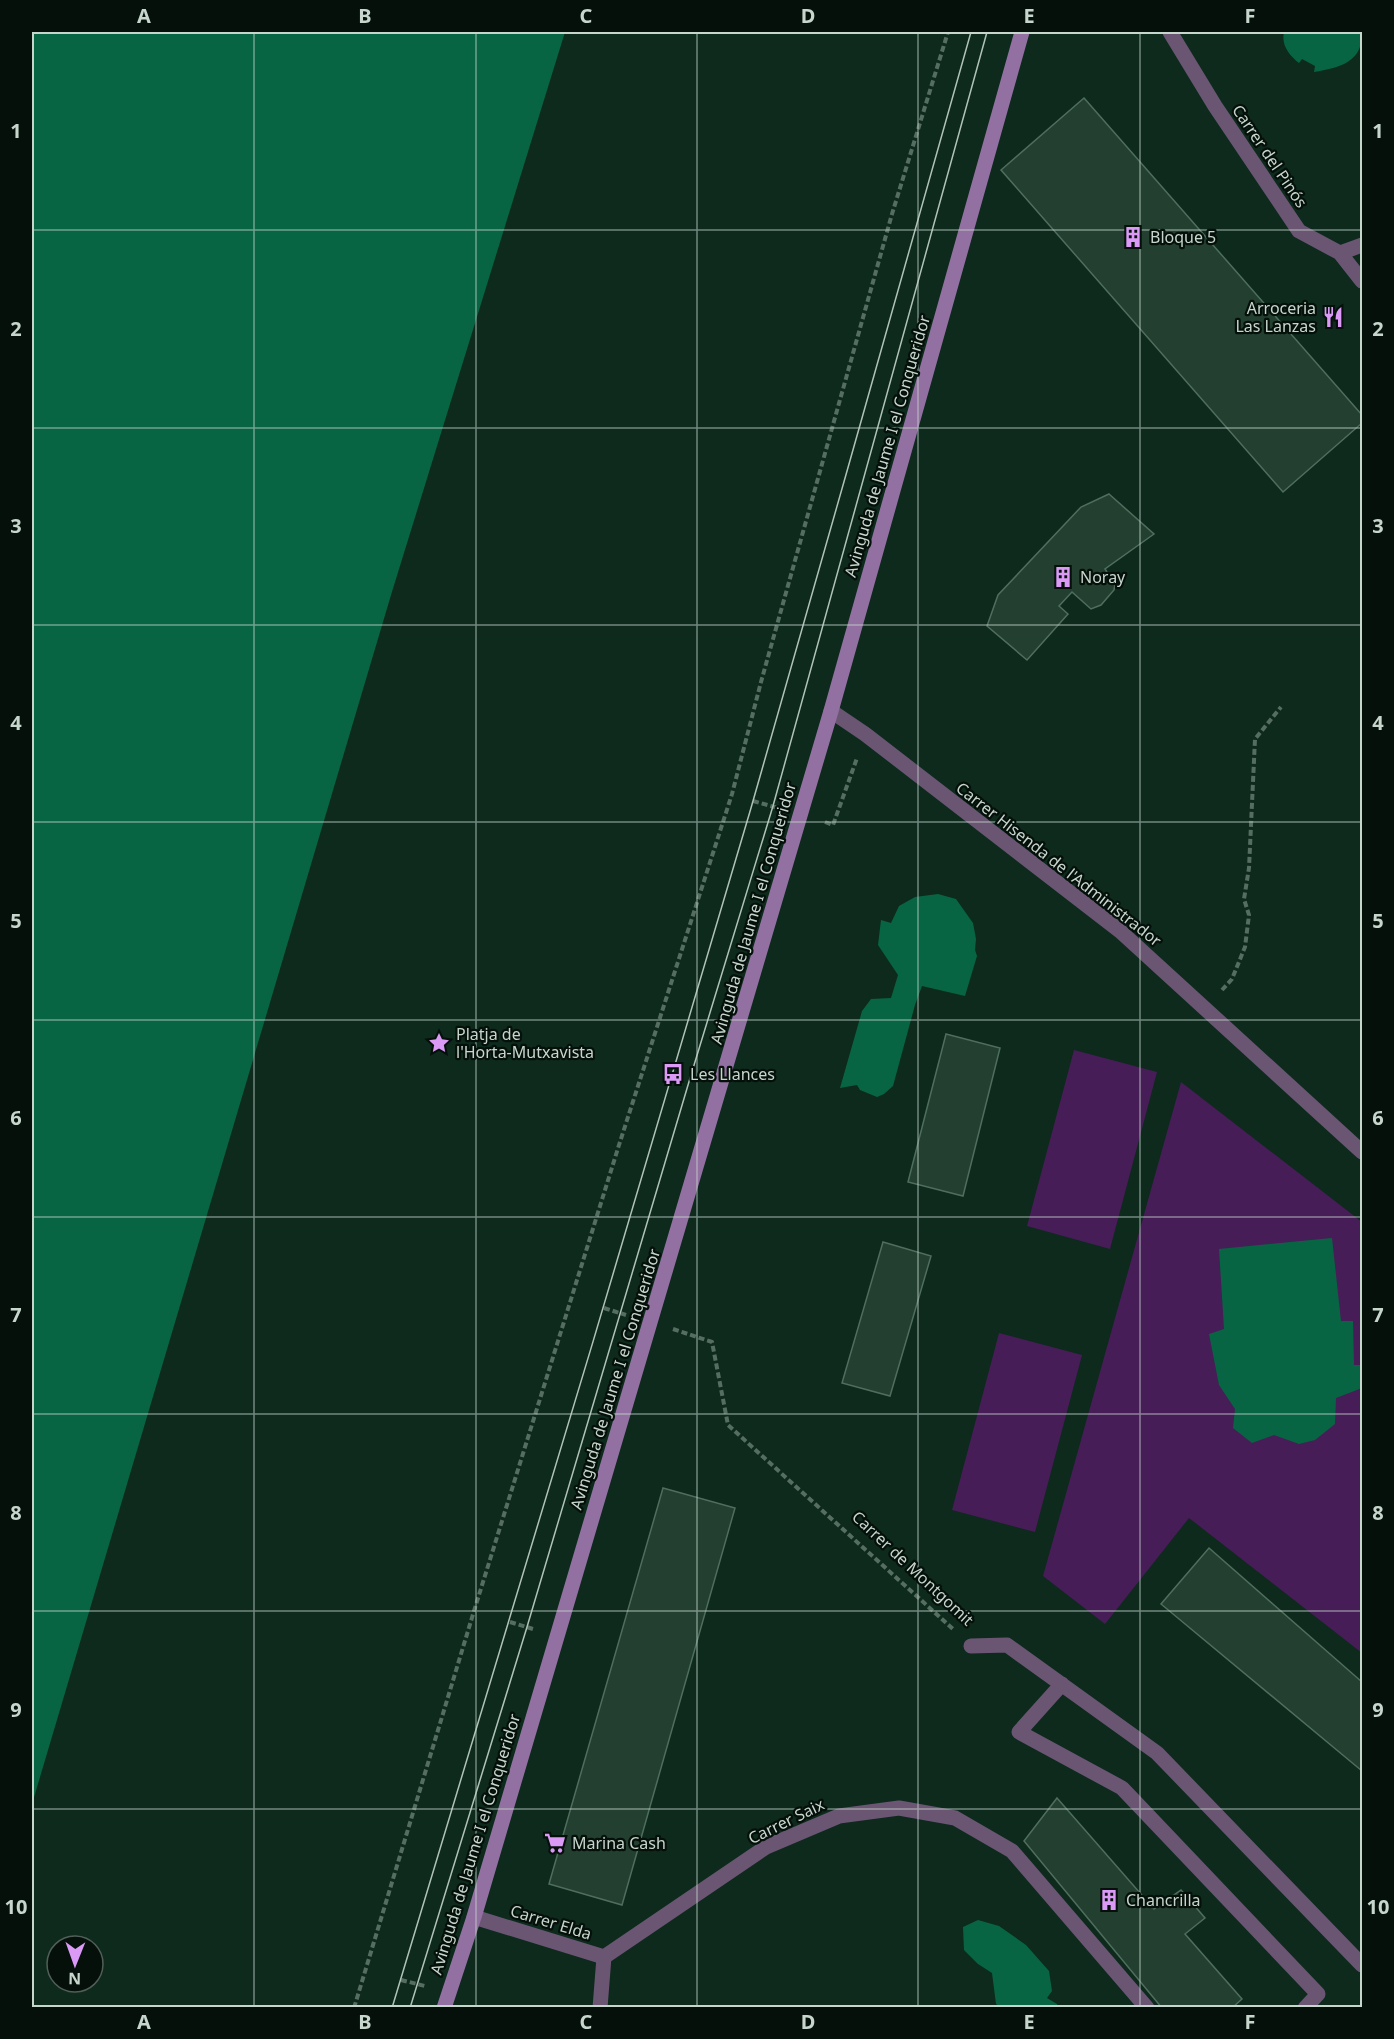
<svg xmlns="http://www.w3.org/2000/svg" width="1394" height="2039" font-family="'Noto Sans',sans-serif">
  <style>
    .green { fill: #471d57 }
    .water { fill: #086543 }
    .building { fill: #223f30; stroke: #506e5e; stroke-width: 1.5 }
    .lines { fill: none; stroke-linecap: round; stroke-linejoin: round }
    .path { stroke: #566e62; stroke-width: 4; stroke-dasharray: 6 3; stroke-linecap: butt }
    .street { stroke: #6a5573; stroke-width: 15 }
    .secondary { stroke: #9270a1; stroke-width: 15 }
    .tram { stroke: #b1c2b9; stroke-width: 1.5 }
    .grid { fill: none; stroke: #c6d6cd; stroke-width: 1.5; stroke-opacity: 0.55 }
    .labels { text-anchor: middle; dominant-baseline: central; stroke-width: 4.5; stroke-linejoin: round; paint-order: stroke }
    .street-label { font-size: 16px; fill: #c6d6cd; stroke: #05100a }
    .poi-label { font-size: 16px; fill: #c6d6cd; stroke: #05100a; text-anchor: start }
    .neatline { fill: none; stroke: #c6d6cd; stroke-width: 2 }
    .grid-label { font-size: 20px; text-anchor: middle; font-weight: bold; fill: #c6d6cd }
  </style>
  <rect width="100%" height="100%" fill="#0d2a1d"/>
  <!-- green -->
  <path class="green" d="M1074 1050 1157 1072 1110 1249 1027 1226Z
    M1181 1082 1362 1222V1653L1189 1518 1105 1624 1043 1576Z
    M999 1333 1082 1355 1035 1532 952 1510Z"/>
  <!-- water -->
  <path class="water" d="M32 32H565L391 595 32 1804Z
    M1284 32H1362C1363 62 1340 68 1314 72L1315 66 1302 59 1299 63C1289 55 1281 45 1284 32Z
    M938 894 956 899 973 923 976 939 975 950 977 956 965 996 922 986 915 1005 893 1086 884 1094 877 1097 860 1090 857 1085 840 1088 862 1011 871 999 891 998 898 975 878 945 881 920 891 923 899 906 915 897Z
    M1332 1238 1341 1321H1353L1354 1365H1362V1388L1336 1398 1335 1424 1315 1440 1299 1444 1274 1435 1252 1443 1233 1428 1235 1409 1219 1385 1209 1334 1224 1329 1219 1249Z
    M978 1920 999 1926 1026 1945 1049 1971 1052 1991 1047 1998 1057 2004 1058 2007H1001L996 2004 992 1973 978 1964 964 1950 963 1927Z"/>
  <!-- building -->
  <path class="building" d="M1084 98 1362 415V423L1283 492 1001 170Z
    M1109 494 1154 534 1105 569 1115 584 1114 590 1101 605 1091 609 1072 592 1059 606 1068 614 1027 660 987 626 998 595 1081 507Z
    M946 1034 1000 1048 963 1196 908 1182Z
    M883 1242 931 1256 890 1396 842 1383Z
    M663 1488 735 1508 622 1905 549 1884Z
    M1209 1548 1362 1682V1771L1161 1604Z
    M1057 1798 1154 1909 1181 1890 1205 1918 1185 1934 1242 1999 1232 2008H1162L1024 1841Z"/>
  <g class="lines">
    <!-- path -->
    <path class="path" d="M753 801 778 808
      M825 822 833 825 857 758
      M1222 990 1232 979 1245 947 1249 915 1244 899 1249 868 1255 739 1281 707
      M604 1308 626 1315
      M673 1329 712 1342 728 1425 954 1630
      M510 1622 533 1629
      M401 1980 425 1986
      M354 2008 474 1611 619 1145 732 794 761 682 892 214 948 32"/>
    <!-- street -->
    <path class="street" d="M1170 32 1215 106 1299 231 1340 253 1362 281
      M1340 253 1362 245
      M831 711 865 734 1120 931 1362 1152
      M971 1646 1007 1645 1157 1753 1362 1965
      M1062 1684 1019 1732 1122 1788 1318 1994 1305 2008
      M474 1917 604 1957 600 2008
      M604 1957 766 1847 839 1816 899 1808 955 1818 1012 1851 1147 2008"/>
    <!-- secondary -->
    <path class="secondary" d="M444 2008 474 1917 831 711 1022 32"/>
    <!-- tram -->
    <path class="tram" d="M392 2008C513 1608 634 1209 751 808 826 550 897 290 971 32
      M410 2008 527 1627 691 1075 773 806 987 32"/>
  </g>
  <!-- grid -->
  <path class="grid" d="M254 32V2008M476 32V2008M697 32V2008M918 32V2008M1140 32V2008M32 230H1362M32 428H1362M32 625H1362M32 822H1362M32 1020H1362M32 1217H1362M32 1414H1362M32 1611H1362M32 1809H1362"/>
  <!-- icons -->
  <defs>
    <symbol id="building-bare" viewBox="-9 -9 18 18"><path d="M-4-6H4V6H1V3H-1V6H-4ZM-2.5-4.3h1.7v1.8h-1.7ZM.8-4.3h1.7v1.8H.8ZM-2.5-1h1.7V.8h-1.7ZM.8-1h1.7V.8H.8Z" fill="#da9af6" stroke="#05100a" stroke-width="2.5" paint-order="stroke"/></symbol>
    <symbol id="restaurant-bare" viewBox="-9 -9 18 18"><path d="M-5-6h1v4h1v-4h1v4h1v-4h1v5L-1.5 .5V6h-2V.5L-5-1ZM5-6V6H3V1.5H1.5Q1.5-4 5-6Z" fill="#da9af6" stroke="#05100a" stroke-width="2.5" paint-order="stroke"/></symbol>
    <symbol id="sight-bare" viewBox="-9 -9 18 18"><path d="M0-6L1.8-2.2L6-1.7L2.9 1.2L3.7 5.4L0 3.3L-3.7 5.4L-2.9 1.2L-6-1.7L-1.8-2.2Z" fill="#da9af6" stroke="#05100a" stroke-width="2.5" paint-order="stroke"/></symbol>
    <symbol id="bus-bare" viewBox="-9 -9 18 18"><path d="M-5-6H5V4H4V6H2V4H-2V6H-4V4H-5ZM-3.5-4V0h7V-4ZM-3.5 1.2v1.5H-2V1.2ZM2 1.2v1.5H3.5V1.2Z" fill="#da9af6" stroke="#05100a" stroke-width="2.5" paint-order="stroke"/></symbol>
    <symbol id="supermarket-bare" viewBox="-9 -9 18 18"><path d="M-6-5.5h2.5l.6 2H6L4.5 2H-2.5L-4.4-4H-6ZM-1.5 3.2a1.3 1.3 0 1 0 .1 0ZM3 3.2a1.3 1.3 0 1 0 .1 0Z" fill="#da9af6" stroke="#05100a" stroke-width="2.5" paint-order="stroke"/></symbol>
  </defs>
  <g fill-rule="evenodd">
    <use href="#building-bare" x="1118" y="222" width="30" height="30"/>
    <use href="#restaurant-bare" x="1318" y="302" width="30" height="30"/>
    <use href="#building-bare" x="1048" y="562" width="30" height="30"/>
    <use href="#sight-bare" x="424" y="1028" width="30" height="30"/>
    <use href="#bus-bare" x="658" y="1059" width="30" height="30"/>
    <use href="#supermarket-bare" x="540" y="1828" width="30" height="30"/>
    <use href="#building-bare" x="1094" y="1885" width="30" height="30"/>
  </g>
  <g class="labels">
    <!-- street labels -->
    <g class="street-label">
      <text transform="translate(1270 156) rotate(56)">Carrer del Pinós</text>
      <text transform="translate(887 446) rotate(-74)">Avinguda de Jaume I el Conqueridor</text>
      <text transform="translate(1059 864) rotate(38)">Carrer Hisenda de l'Administrador</text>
      <text transform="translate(753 913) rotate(-74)">Avinguda de Jaume I el Conqueridor</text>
      <text transform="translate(615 1379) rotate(-73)">Avinguda de Jaume I el Conqueridor</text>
      <text transform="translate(913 1568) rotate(43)">Carrer de Montgomit</text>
      <text transform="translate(786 1821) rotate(-26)">Carrer Saix</text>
      <text transform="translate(475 1844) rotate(-73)">Avinguda de Jaume I el Conqueridor</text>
      <text transform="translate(551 1922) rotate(17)">Carrer Elda</text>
    </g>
    <!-- poi labels -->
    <g class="poi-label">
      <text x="1150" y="237">Bloque 5</text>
      <text x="1316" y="308" text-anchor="end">Arroceria<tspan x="1316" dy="18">Las Lanzas</tspan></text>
      <text x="1080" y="577">Noray</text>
      <text x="456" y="1034">Platja de<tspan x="456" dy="18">l'Horta-Mutxavista</tspan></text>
      <text x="690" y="1074">Les Llances</text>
      <text x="572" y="1843">Marina Cash</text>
      <text x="1126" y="1900">Chancrilla</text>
    </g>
  </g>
  <!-- border -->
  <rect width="1394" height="2039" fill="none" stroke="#05100a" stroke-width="66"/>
  <!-- north arrow -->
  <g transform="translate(75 1964) rotate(181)"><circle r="28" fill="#05100a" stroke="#525f58" stroke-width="1.5"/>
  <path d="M0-4.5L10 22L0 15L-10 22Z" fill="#da9af6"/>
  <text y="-9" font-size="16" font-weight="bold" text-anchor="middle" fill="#c6d6cd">N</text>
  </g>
  <rect x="33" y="33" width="1328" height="1973" class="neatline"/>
  <g class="grid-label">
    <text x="144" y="23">A</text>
    <text x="365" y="23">B</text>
    <text x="586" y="23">C</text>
    <text x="808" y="23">D</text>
    <text x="1029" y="23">E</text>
    <text x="1250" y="23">F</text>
    <text x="16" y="138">1</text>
    <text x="1378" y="138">1</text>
    <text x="16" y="336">2</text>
    <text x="1378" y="336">2</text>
    <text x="16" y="533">3</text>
    <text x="1378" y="533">3</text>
    <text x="16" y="730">4</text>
    <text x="1378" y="730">4</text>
    <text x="16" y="928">5</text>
    <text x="1378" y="928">5</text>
    <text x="16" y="1125">6</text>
    <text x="1378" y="1125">6</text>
    <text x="16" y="1322">7</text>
    <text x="1378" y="1322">7</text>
    <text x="16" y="1520">8</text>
    <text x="1378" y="1520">8</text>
    <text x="16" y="1717">9</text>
    <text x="1378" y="1717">9</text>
    <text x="16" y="1914">10</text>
    <text x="1378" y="1914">10</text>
    <text x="144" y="2029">A</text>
    <text x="365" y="2029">B</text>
    <text x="586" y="2029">C</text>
    <text x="808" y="2029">D</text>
    <text x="1029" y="2029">E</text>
    <text x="1250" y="2029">F</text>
  </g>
</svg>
